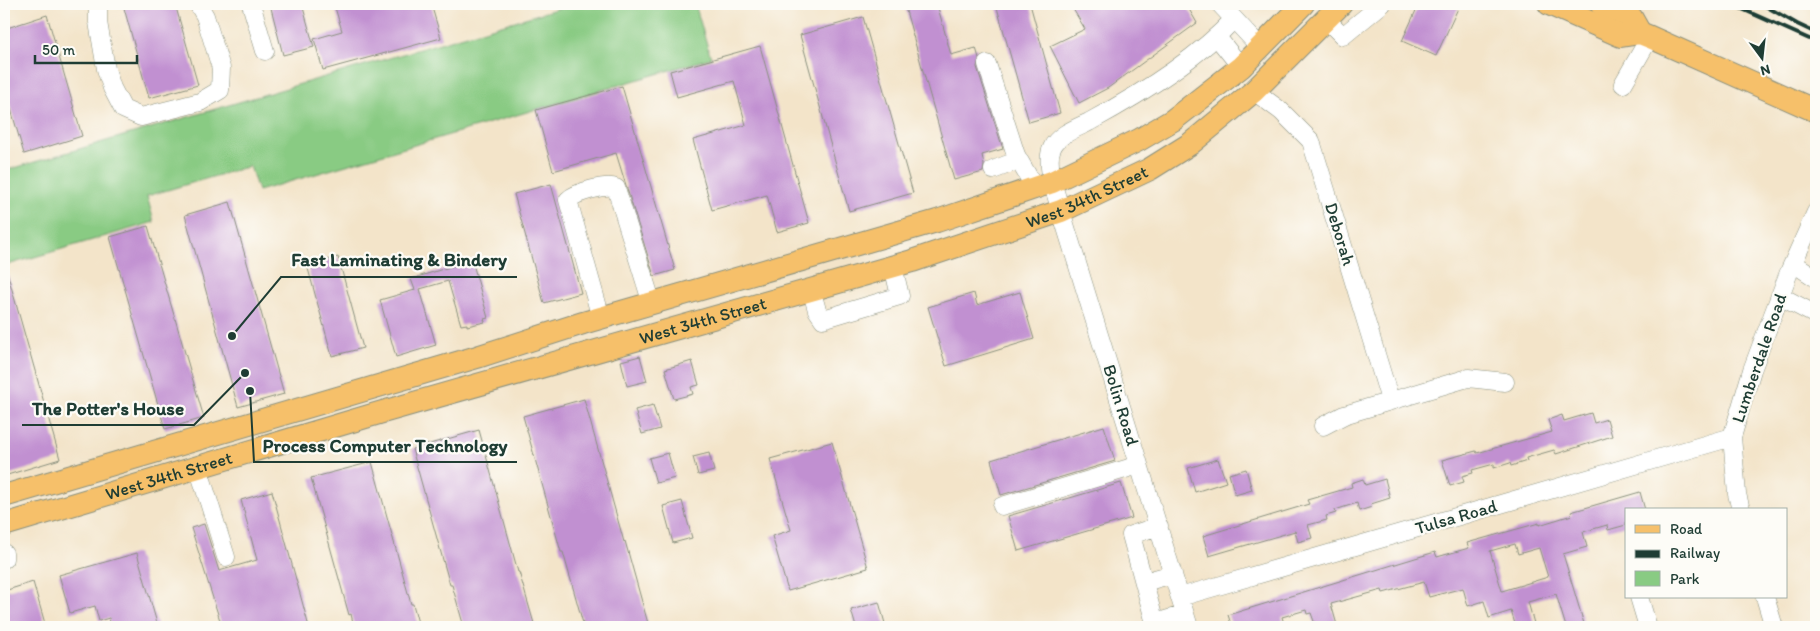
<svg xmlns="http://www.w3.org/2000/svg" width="1820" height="631" font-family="Itim,sans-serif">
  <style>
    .green { fill: #89cb83; stroke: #54845c }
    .building { fill: #c190d1; fill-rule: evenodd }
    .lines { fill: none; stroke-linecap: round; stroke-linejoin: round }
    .minor-casing { stroke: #89907e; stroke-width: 19 }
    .major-casing { stroke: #89907e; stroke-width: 24 }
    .minor { stroke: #fff; stroke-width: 18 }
    .major { stroke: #f6c06b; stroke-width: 22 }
    .rail { stroke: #1f3d34; stroke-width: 4 }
    .labels { text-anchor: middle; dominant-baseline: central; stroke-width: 4.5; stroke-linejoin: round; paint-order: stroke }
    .street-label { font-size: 18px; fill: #1f3d34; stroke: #fdfcf7 }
    .leader { fill: none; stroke: #1f3d34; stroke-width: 2 }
    .callout-dot { fill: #1f3d34; stroke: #fdfcf7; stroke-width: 2 }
    .callout-label { font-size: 19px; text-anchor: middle; font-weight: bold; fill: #1f3d34; stroke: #fdfcf7; stroke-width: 4.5; stroke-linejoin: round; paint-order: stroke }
  </style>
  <rect width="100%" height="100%" fill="#fdfcf7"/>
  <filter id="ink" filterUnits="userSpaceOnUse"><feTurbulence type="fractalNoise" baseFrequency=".02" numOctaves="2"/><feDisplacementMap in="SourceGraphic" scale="10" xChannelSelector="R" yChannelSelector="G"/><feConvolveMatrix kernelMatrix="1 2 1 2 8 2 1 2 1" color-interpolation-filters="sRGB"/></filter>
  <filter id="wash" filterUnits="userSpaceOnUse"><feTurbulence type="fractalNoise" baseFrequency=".0096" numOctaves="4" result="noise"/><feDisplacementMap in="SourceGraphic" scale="20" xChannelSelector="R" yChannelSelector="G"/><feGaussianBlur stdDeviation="1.12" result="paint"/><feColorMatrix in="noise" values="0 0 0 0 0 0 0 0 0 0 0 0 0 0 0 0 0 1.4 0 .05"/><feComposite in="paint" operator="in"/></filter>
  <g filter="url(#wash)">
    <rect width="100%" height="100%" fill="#f3e4c9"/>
    <!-- green -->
    <path class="green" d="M573 4H695L711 58 258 191 250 166 147 196 154 222 4 266V171Z"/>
    <g id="blocks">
      <!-- building -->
      <path class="building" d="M140 4H175L198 85 149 98 124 8Z
        M270 4H302L314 47 283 55Z
        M334 4H431L441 38 323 70 314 39 342 31Z
        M904 4H937L951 55 976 48 979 58 977 67 1003 149 982 155 984 165 983 172 954 180Z
        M996 4H1030L1060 113 1029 122Z
        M1070 4H1186L1197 23 1108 88 1079 103 1050 46 1085 29Z
        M1419 4H1460L1436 56 1402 41Z
        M47 15 82 136 24 154 4 85V29Z
        M863 17 913 193 849 211 800 35Z
        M760 46 809 223 777 232 767 195 712 210 693 140 746 125 734 81 677 97 670 71Z
        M622 86 675 270 654 276 616 153 553 171 536 110Z
        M551 184 581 293 544 303 514 194Z
        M230 202 284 394 238 407 185 215Z
        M148 226 204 418 165 429 110 237Z
        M338 257 363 348 332 356 307 265Z
        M472 260 488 318 484 319 485 322 467 326V324L461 325 448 281 420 289 436 345 396 357 380 300 415 290 411 279Z
        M7 272 60 459 4 476V273Z
        M1020 292 1034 339 946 366 928 307 974 293 977 305Z
        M640 356 647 381 627 386 621 361Z
        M692 361 699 385 691 387 693 394 674 399 665 369Z
        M584 399 624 542 625 541 649 627H584L563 552H561L523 416Z
        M653 405 660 429 642 434 635 410Z
        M1591 413 1594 423 1607 419 1612 436 1556 454 1554 450 1526 458 1527 461 1511 466 1510 463 1494 468V464L1472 470 1473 473 1462 476 1464 482 1450 486 1442 460 1476 451 1477 453 1552 432 1548 420 1562 415 1564 421Z
        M1104 426 1115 461 1001 495 991 460Z
        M479 430 518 572H519L535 627H464L452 585H450L412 449Z
        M832 442 868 568 788 591 772 536 791 530 770 459Z
        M668 453 675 478 656 483 649 458Z
        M709 453 714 471 698 475 693 457Z
        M1218 459 1226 482 1195 492 1188 468Z
        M372 462 411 604H413L419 627H354L351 614 349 615 311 478Z
        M1246 469 1252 490 1235 495 1229 474Z
        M1363 479 1365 485 1385 479 1390 498 1371 504 1372 507 1359 511 1357 503 1335 510 1336 513 1326 516 1327 520 1308 525 1312 538 1298 542 1295 531 1209 556 1203 536 1309 504 1307 500 1352 487 1351 483Z
        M1121 483 1132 518 1018 551 1008 516Z
        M272 491 309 627H222L191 528 204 524 219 571 257 560 241 500Z
        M1640 492 1645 510H1626V525L1608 530 1607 525 1583 532 1587 547 1563 554 1585 627H1566L1556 594 1528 602 1535 627H1516L1511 611 1489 618 1484 601 1468 606 1463 588 1429 597 1424 582 1383 593 1382 590 1331 604 1337 625 1329 627H1316L1311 613 1307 614 1306 610 1282 617 1285 627H1232L1228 615 1435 552 1437 557 1469 548 1467 543 1539 523V525L1572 515 1571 512ZM1515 544 1518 554 1539 548 1548 577 1502 591 1490 551Z
        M682 501 692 538 673 543 663 506Z
        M137 553 158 627H111L109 618 99 621 95 606 70 613 59 575Z
        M33 582 46 627H4V591Z
        M879 602 886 627H856L851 610Z"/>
    </g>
  </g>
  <g filter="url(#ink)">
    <use href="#blocks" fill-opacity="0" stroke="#89907e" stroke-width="1"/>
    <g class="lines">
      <defs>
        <path id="minor" d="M98 4V22L106 69 112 88 123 109 141 117 200 102 220 90 221 68 205 16 198 4
          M251 4 265 51
          M1220 4 1260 47
          M1326 19 1343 36 1382 4
          M1217 37 1241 67
          M987 64 1016 155 1035 188
          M1623 84 1650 37
          M1254 91 1281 111 1311 141 1390 400
          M993 170 1019 160
          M1793 263 1816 278
          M811 289 817 310 823 319 900 296 893 266
          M1780 296 1816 315
          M601 318 568 200C576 192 606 184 616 188L652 304
          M1323 426 1344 415 1468 378 1505 382
          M198 467 226 557
          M1002 506 1139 465
          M1741 510 1737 494 1732 437 1752 370 1789 272 1816 212
          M4 553V559
          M1144 582 1173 574
          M1180 597 1732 437
          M1639 597 1648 627
          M1765 597 1774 627
          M1155 623 1185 614
          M1156 627 1131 535 1159 526
          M1189 627 1052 182C1051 172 1047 158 1052 148 1057 135 1077 128 1089 122 1139 95 1195 61 1234 19"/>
        <g id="major">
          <path d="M1549 4 1621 36 1640 33 1650 37 1816 111"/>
          <path d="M1601 4 1631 17 1640 33"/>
          <path d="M4 496 477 357 583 323 937 221 1052 182 1139 140 1173 120 1241 67 1303 4"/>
          <path id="s1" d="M4 525 379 413 912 261 1061 211 1150 169 1190 144 1254 91 1341 4"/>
        </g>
      </defs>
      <!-- minor casing -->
      <use href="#minor" class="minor-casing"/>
      <!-- major casing -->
      <use href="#major" class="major-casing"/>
      <!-- minor -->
      <use href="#minor" class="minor"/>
      <!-- major -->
      <use href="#major" class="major"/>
      <!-- rail -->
      <path class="rail" d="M1731 4 1816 42
        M1762 4 1797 24 1816 33"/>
    </g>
  </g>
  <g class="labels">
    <!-- street labels -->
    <g class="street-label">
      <text stroke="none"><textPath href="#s1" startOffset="1132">West 34th Street</textPath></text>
      <text transform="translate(1340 234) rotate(73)">Deborah</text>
      <text stroke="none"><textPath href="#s1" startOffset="728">West 34th Street</textPath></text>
      <text transform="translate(1759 358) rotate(-71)">Lumberdale Road</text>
      <text transform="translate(1121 405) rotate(73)">Bolin Road</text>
      <text stroke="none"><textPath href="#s1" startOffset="172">West 34th Street</textPath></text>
      <text transform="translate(1456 517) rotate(-16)">Tulsa Road</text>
    </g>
  </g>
  <!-- callouts -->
  <path class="leader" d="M232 336L281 277H517M245 373L194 425H22M250 391L254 462H517"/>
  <g class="callout-dot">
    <circle cx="232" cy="336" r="5"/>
    <circle cx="245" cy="373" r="5"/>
    <circle cx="250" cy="391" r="5"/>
  </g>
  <g class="callout-label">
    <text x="399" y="266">Fast Laminating &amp; Bindery</text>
    <text x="108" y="415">The Potter's House</text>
    <text x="385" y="452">Process Computer Technology</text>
  </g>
  <!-- margin -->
  <rect width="1820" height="631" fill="none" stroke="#fdfcf7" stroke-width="20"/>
  <!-- legend -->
  <rect x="1625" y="508" width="162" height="90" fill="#fdfcf7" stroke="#a4b0a9"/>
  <rect x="1635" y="525" width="25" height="8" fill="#f6c06b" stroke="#a4b0a9"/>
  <text x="1670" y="534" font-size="15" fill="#1f3d34">Road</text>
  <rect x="1635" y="550" width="25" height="8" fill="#1f3d34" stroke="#a4b0a9"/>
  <text x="1670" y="558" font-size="15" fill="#1f3d34">Railway</text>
  <rect x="1635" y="571" width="25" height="15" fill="#89cb83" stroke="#a4b0a9"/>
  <text x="1670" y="584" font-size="15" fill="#1f3d34">Park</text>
  <!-- north arrow -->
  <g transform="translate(1762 58) rotate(165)" stroke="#fdfcf7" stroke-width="4" paint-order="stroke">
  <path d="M0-4L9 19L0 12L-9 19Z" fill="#1f3d34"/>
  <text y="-8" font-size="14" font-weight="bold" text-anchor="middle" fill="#1f3d34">N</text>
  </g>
  <!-- scale -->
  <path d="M35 55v8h102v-8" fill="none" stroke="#1f3d34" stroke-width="2.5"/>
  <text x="42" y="55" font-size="15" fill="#1f3d34" stroke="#fdfcf7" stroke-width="4" paint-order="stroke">50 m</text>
</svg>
